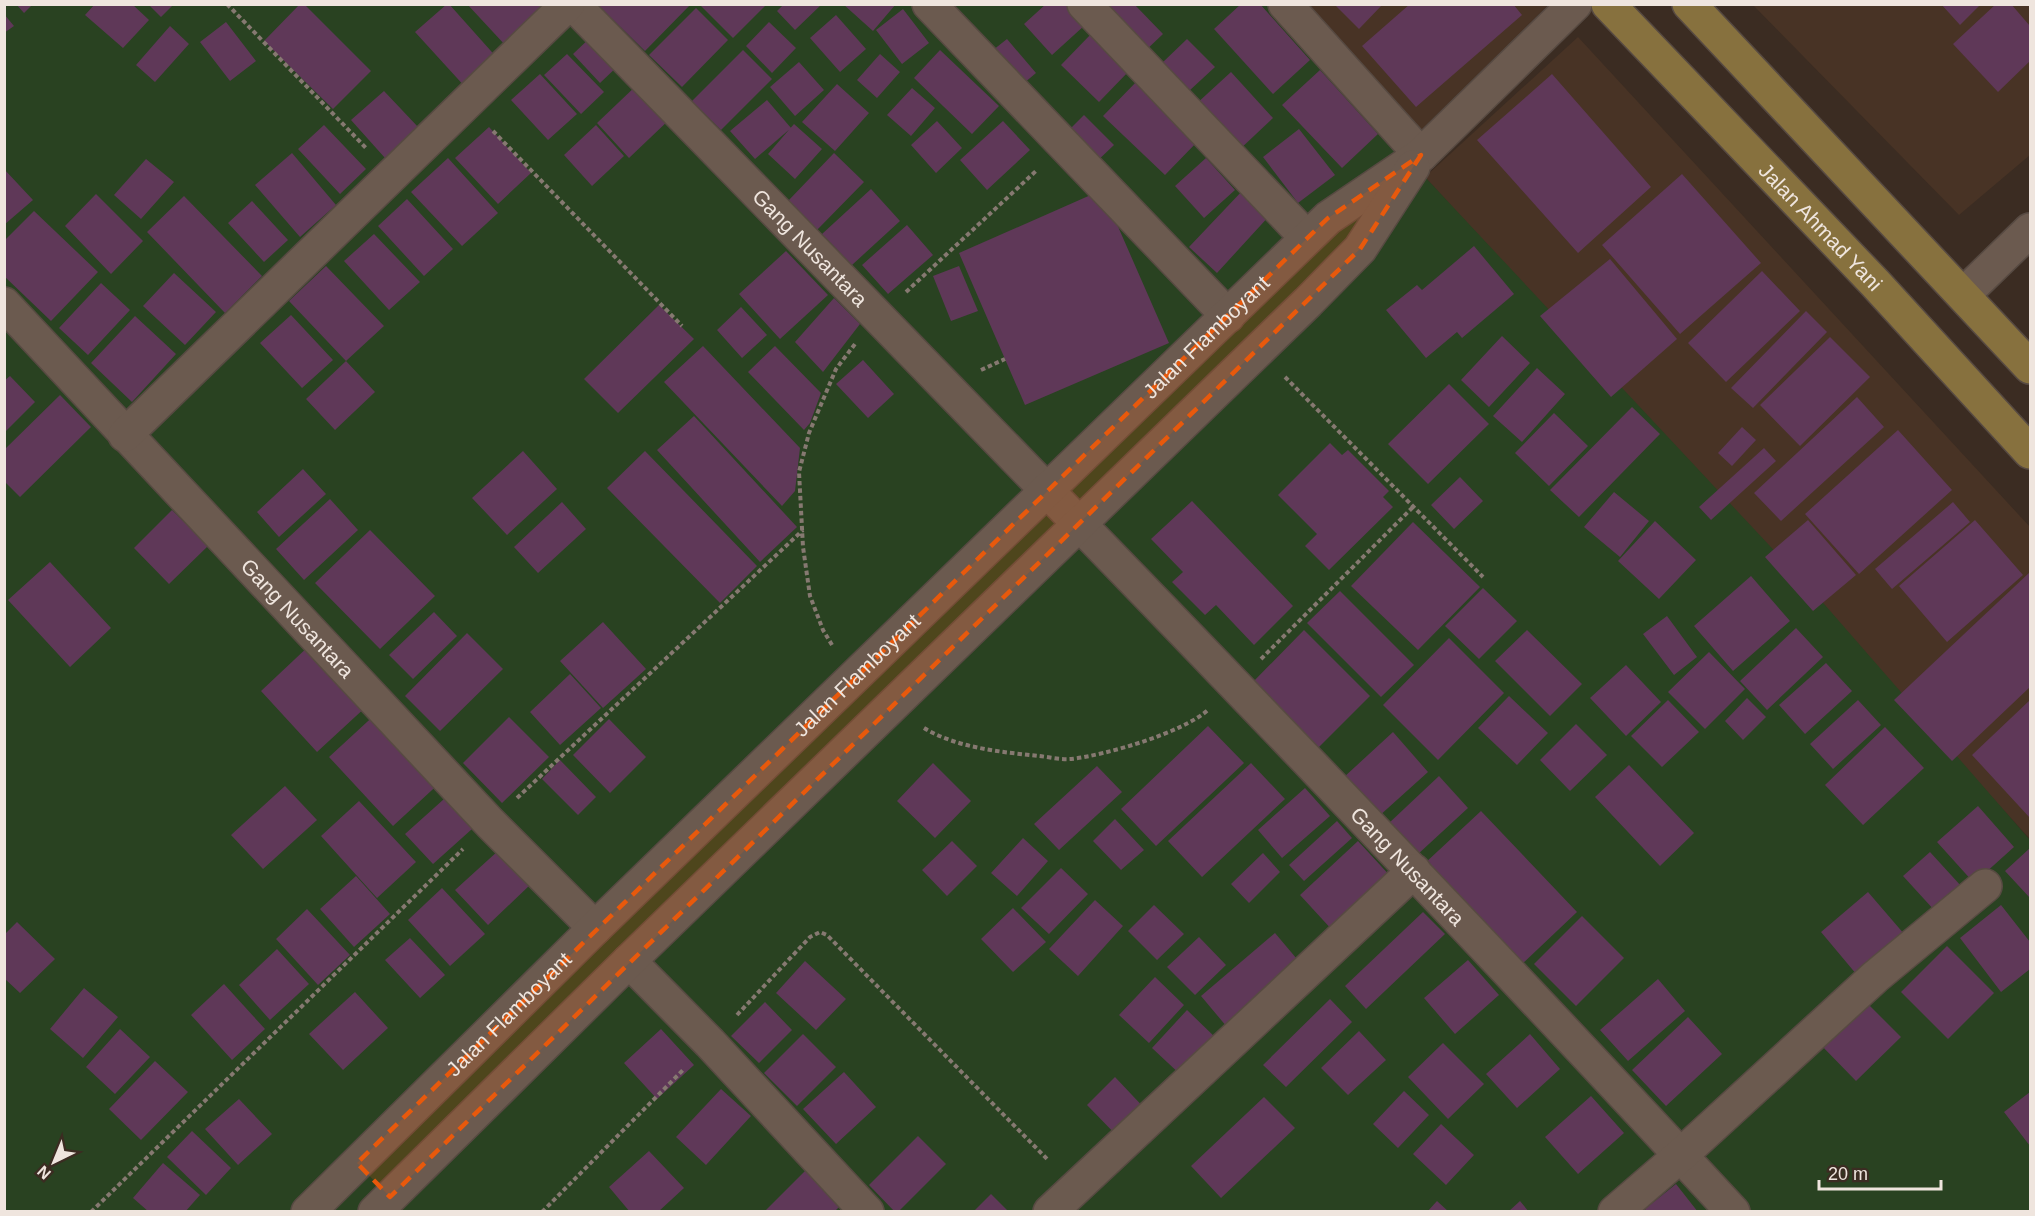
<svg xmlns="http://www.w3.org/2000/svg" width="2035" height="1216" font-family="Helvetica,sans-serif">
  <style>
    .built { fill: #483325 }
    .green { fill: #294221 }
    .building { fill: #5f3858 }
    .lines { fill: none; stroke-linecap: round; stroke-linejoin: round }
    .minor-casing { stroke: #574a42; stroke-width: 36 }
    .major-casing { stroke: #574a42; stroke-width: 36 }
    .path { stroke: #867971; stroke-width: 4; stroke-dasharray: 4.5 3; stroke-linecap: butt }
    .minor { stroke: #6b5a4f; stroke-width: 33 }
    .major { stroke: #87713e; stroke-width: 33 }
    .marked { fill: #e8590c; fill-opacity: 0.2; stroke: #e8590c; stroke-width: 4.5; stroke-dasharray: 12 8; stroke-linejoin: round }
    .labels { text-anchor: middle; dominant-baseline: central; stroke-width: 4.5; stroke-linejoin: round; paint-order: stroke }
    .street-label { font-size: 21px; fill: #efe5de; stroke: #3b2c22 }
  </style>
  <rect width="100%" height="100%" fill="#3b2c22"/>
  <!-- built -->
  <path class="built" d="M1549 4 1420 131 1307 5Z
    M1753 5H2030V155L1959 215Z
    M1578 37 2030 527V839L1425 177Z"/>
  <!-- green -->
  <path class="green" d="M5 5H1269L1425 177 1825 605 2030 840V1211L5 1212Z"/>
  <!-- building -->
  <path class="building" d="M16 4H33L24 13Z
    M95 4H132L149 20 123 48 85 15Z
    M148 4H174L161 17Z
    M300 4H304L371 71 333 109 264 41Z
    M447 4H449L499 60 467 89 415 32Z
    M467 4H542L546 9 506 46Z
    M597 4H691L645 51Z
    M702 4H763L765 6 733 38 701 6Z
    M784 4H822L795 30 777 11Z
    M843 4H896L873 31Z
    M1046 4H1067L1085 25 1052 55 1024 24Z
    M1096 4H1134L1163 34 1143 53Z
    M1241 4H1260L1310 60 1273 94 1214 29Z
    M1334 4H1383L1359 29Z
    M1410 4H1513L1522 15 1416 107 1362 46Z
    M1941 4H1981L1960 25Z
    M1996 4H2011L2030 26V61L1998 92 1953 44Z
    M696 8 728 40 682 87 649 55Z
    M903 9 929 43 902 64 876 30Z
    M4 14 14 26 4 33Z
    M836 15 866 49 840 72 810 38Z
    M226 22 256 61 230 81 200 42Z
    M769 22 796 48 772 73 746 46Z
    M170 26 189 44 155 82 136 65Z
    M1092 33 1130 70 1099 102 1061 65Z
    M593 35 620 64 600 83 573 54Z
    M1007 39 1036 73 1017 89 988 54Z
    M1187 39 1215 67 1189 91 1162 63Z
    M743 50 772 79 721 130 692 101Z
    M940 50 999 106 972 134 914 78Z
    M567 54 604 92 581 114 544 75Z
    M880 54 900 72 877 98 857 80Z
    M799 62 824 90 795 116 770 87Z
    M1320 70 1378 134 1342 168 1282 105Z
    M1231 72 1273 118 1238 151 1195 105Z
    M540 74 577 114 548 140 511 100Z
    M1552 74 1651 187 1578 253 1477 140Z
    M1138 80 1199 140 1165 175 1103 116Z
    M639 83 671 118 629 158 597 123Z
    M837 84 869 113 835 151 802 122Z
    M912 88 935 108 911 136 887 115Z
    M384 91 419 128 385 158 351 120Z
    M767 100 791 128 755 159 730 131Z
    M1084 115 1114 145 1093 165 1064 135Z
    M937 121 962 148 936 173 911 145Z
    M1003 121 1030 150 987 190 960 160Z
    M794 124 822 149 795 179 768 154Z
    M324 125 366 169 340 194 298 149Z
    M596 125 624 156 592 186 564 155Z
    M489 127 531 173 498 204 455 158Z
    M1299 129 1335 175 1298 203 1263 157Z
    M292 153 336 205 300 237 255 185Z
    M834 153 864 182 817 230 788 201Z
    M448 158 498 213 462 246 411 192Z
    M1206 158 1235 190 1204 218 1175 186Z
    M146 159 174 182 141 219 114 195Z
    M4 169 33 200 4 225Z
    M1682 174 1761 263 1680 334 1602 245Z
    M871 189 900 221 852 265 822 234Z
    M1244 189 1271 214 1217 273 1189 247Z
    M1102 190 1169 343 1025 405 959 253Z
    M96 194 143 241 111 274 65 226Z
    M184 196 262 276 225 313 147 232Z
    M407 199 453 249 424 276 378 226Z
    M252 201 288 240 264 262 228 223Z
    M34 211 98 272 51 321 4 276V241Z
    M907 225 933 255 888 294 862 265Z
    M374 234 420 282 389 310 344 261Z
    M1474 246 1514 294 1462 338 1457 332 1426 358 1386 310 1417 285 1422 290Z
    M786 251 828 295 780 339 739 294Z
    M1610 259 1677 339 1611 397 1540 316Z
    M326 266 384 326 346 361 289 301Z
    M959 266 978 311 951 321 933 276Z
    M1762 271 1800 311 1726 382 1688 343Z
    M174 273 216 312 185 345 143 306Z
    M101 283 130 310 88 355 59 328Z
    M834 298 860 324 823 372 795 342Z
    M659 305 694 339 618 413 584 379Z
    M741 307 767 335 742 358 717 330Z
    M1806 311 1827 332 1753 408 1731 388Z
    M291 315 333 360 302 388 260 343Z
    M135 316 176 354 132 402 91 363Z
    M1502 336 1530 363 1489 407 1461 380Z
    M1830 337 1870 377 1800 446 1760 405Z
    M703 346 800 448 795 491 782 506 664 382Z
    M775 346 821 393 810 423 804 430 748 372Z
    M863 360 894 394 868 418 836 384Z
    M346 361 375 392 335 430 306 399Z
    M1537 368 1565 394 1522 442 1493 416Z
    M10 376 35 402 4 433V381Z
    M1449 384 1489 424 1428 484 1388 444Z
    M60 395 91 427 20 497 4 481V450Z
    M1857 397 1884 427 1781 521 1754 493Z
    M1632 407 1660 434 1579 517 1550 490Z
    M1554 413 1588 446 1549 486 1515 453Z
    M694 416 797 527 760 562 657 450Z
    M1742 427 1756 440 1732 466 1718 453Z
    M1898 430 1952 490 1859 574 1805 514Z
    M1330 443 1342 455 1348 450 1389 491 1383 497 1393 507 1329 570 1305 546 1317 534 1278 495Z
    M1764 448 1776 461 1711 520 1699 507Z
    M523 451 557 489 507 535 472 498Z
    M645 451 757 566 720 603 607 488Z
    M303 469 326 494 279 537 257 512Z
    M1460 477 1483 501 1454 529 1431 505Z
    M1614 492 1649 521 1620 557 1584 527Z
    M330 499 358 530 304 580 276 549Z
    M1192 501 1293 606 1254 645 1216 605 1205 615 1172 582 1183 572 1151 539Z
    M562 502 586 529 538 573 514 547Z
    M1953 502 1970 522 1892 589 1875 569Z
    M172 510 208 546 169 584 134 548Z
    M1808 520 1856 575 1813 611 1765 557Z
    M1975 520 2023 575 1947 642 1899 586Z
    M1655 521 1696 560 1659 599 1618 561Z
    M1413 522 1480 587 1418 650 1351 586Z
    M370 530 435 596 380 649 315 583Z
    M50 562 111 628 70 667 8 600Z
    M2030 572V687L1952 761 1894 700Z
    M1751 576 1790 621 1733 671 1694 626Z
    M1483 588 1517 621 1479 659 1445 626Z
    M1340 591 1414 665 1381 697 1307 623Z
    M434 612 457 636 413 679 389 655Z
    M1667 616 1697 657 1674 675 1643 634Z
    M603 622 646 669 603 708 560 661Z
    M1796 628 1823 657 1767 710 1740 681Z
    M1304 630 1370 696 1316 750 1250 685Z
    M1527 630 1582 684 1550 716 1495 661Z
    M467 633 503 669 440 731 405 696Z
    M1449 638 1504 693 1438 760 1383 705Z
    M311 644 368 705 317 752 261 691Z
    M1709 652 1745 689 1705 729 1668 692Z
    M1826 663 1852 691 1805 734 1779 705Z
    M1626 665 1661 702 1626 736 1590 698Z
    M570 674 601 708 560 745 530 712Z
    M1509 696 1548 733 1517 765 1478 728Z
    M1747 698 1766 717 1743 740 1725 721Z
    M1668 700 1699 732 1662 767 1631 736Z
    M1858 700 1881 725 1833 769 1810 744Z
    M2030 700V818L1972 755Z
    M380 710 444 779 393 826 329 757Z
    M509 717 549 757 502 803 463 763Z
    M609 719 646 757 610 793 573 755Z
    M1576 724 1607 755 1570 791 1540 760Z
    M1208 726 1244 763 1156 846 1121 809Z
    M1885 727 1924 768 1863 825 1825 785Z
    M1393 732 1428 772 1378 817 1343 778Z
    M560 760 596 797 578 815 542 779Z
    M933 763 971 801 935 838 897 801Z
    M1251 763 1285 799 1202 877 1168 841Z
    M1629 765 1694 833 1660 866 1595 797Z
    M1097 766 1122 792 1059 850 1034 824Z
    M1439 776 1468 808 1417 855 1388 824Z
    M285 786 317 820 263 869 231 835Z
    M1305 788 1330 816 1282 858 1258 830Z
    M444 799 472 829 433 864 405 834Z
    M359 801 416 862 377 898 321 836Z
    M1978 806 2014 847 1974 883 1937 842Z
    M1481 811 1577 912 1521 965 1424 864Z
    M1115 819 1144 850 1121 870 1093 841Z
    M1337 821 1352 838 1304 881 1289 865Z
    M1023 838 1048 861 1017 896 991 873Z
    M952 841 977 866 947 896 922 870Z
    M1358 841 1392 878 1334 932 1300 895Z
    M2030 848V898L2005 871Z
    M499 850 531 884 488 925 455 890Z
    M1930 852 1962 887 1935 911 1903 876Z
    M1263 853 1280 872 1249 903 1231 884Z
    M1061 868 1088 894 1049 934 1021 908Z
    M356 876 390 914 354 947 320 909Z
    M442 888 485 934 450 966 408 920Z
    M1868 892 1905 935 1857 975 1821 932Z
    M1095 900 1123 926 1078 976 1049 949Z
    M1154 905 1184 934 1157 960 1128 931Z
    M2001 905 2030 942V969L2001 992 1960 938Z
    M1013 908 1046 942 1013 972 981 939Z
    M307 909 350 955 318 985 276 939Z
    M1423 912 1445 934 1366 1009 1345 986Z
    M1582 916 1624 958 1576 1006 1534 964Z
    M17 922 55 959 20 993 4 978V935Z
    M1275 933 1302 965 1227 1027 1201 996Z
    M1199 937 1226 965 1195 995 1167 967Z
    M410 938 445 975 420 998 385 960Z
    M1947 946 1994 993 1948 1039 1901 992Z
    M277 949 309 984 270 1020 239 985Z
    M1468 960 1499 995 1455 1034 1424 998Z
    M805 961 846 999 816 1030 776 993Z
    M1155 977 1184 1005 1149 1043 1119 1015Z
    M1658 979 1685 1011 1628 1061 1600 1030Z
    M224 984 265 1029 232 1060 191 1015Z
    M84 988 118 1017 83 1058 50 1029Z
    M355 992 388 1028 343 1070 309 1034Z
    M1862 998 1901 1037 1856 1081 1818 1042Z
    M1330 999 1352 1022 1286 1087 1263 1065Z
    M765 1002 792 1030 759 1063 731 1036Z
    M1187 1010 1218 1040 1183 1077 1152 1048Z
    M1688 1017 1722 1054 1666 1106 1632 1070Z
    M120 1029 150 1057 115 1094 86 1067Z
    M661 1029 694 1065 657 1099 624 1063Z
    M1359 1031 1386 1060 1348 1095 1321 1068Z
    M803 1034 836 1067 797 1106 764 1073Z
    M1530 1034 1560 1069 1517 1108 1486 1074Z
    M1443 1043 1484 1084 1448 1119 1408 1077Z
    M155 1061 188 1092 141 1140 109 1109Z
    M844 1072 876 1107 836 1144 803 1109Z
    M1115 1077 1149 1113 1121 1140 1087 1105Z
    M721 1089 751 1116 706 1165 676 1137Z
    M1404 1091 1429 1115 1398 1148 1373 1124Z
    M2030 1092V1146L2004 1112Z
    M1591 1096 1624 1133 1578 1174 1545 1137Z
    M1264 1097 1295 1128 1221 1198 1191 1166Z
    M239 1099 272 1134 238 1165 205 1129Z
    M1441 1124 1474 1155 1446 1185 1413 1154Z
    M192 1131 231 1168 206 1195 167 1157Z
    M918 1136 946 1164 898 1212H895L869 1185Z
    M649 1151 684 1188 658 1212H630L609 1187Z
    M163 1163 200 1195 185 1212H149L133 1198Z
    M811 1165 846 1200 834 1212H764Z
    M1676 1184 1698 1212H1647L1645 1209Z
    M991 1194 1009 1212H973Z
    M1437 1201 1449 1212H1427Z
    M1520 1201 1529 1212H1508Z"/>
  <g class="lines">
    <defs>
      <g id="minor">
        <path id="s1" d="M573 4C963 404 1354 802 1733 1212"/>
        <path d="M929 4 1228 316"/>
        <path d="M1084 4 1307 238"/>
        <path d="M1285 4 1421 155"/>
        <path d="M1963 295 2030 230"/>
        <path id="s2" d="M4 304 490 823 595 928"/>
        <path d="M125 435 568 4"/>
        <path d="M629 961 710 1043 867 1212"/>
        <path id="s3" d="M308 1212 595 928 1328 218 1421 155 1575 4"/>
        <path d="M375 1212 629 961 1308 302 1360 249 1413 167"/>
        <path d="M1050 1212 1414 871"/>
        <path d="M1615 1212 1681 1155 1875 977 1985 886"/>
      </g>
      <g id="major">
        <path id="s4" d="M1608 4 1875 283 2030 452"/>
        <path d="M1689 4 2030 367"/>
      </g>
    </defs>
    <!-- minor casing -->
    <use href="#minor" class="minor-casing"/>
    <!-- major casing -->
    <use href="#major" class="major-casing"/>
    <!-- path -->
    <path class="path" d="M227 4 366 148
      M493 131 682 326
      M906 292 1037 170
      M981 370 1005 359
      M1285 377 1483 577
      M832 645 823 630 810 596 803 547 799 472 809 433 836 369 855 344
      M1261 659 1413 507
      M924 728C957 748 1001 752 1039 756 1049 757 1061 760 1071 759 1106 755 1182 733 1208 710
      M517 798 803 530
      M737 1015 810 937 820 932 827 935 1049 1161
      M91 1212 463 849
      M542 1212 683 1070"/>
    <!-- minor -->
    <use href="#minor" class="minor"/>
    <!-- major -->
    <use href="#major" class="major"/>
  </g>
  <!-- marked area -->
  <path class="marked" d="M1421 155 1360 249 390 1197 357 1163 1328 218Z"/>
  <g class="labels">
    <!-- street labels -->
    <g class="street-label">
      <text stroke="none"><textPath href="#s4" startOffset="308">Jalan Ahmad Yani</textPath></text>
      <text stroke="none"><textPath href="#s1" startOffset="340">Gang Nusantara</textPath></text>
      <text stroke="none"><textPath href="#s3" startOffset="1254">Jalan Flamboyant</textPath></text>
      <text stroke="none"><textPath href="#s2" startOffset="430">Gang Nusantara</textPath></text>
      <text stroke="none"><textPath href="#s3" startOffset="768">Jalan Flamboyant</textPath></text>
      <text stroke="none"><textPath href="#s1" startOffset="1200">Gang Nusantara</textPath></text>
      <text stroke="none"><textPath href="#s3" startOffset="282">Jalan Flamboyant</textPath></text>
    </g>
  </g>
  <!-- border -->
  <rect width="2035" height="1216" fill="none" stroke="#efe5de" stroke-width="12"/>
  <!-- north arrow -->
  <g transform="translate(54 1162) rotate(223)" stroke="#3b2c22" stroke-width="4.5" paint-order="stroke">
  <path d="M0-4.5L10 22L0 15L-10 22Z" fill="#efe5de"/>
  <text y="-9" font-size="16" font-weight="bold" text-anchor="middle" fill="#efe5de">N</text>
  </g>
  <!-- scale -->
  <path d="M1819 1180v9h122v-9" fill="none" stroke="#efe5de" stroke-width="3"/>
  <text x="1828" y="1180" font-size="18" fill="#efe5de" stroke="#3b2c22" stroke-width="4.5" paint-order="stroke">20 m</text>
</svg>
